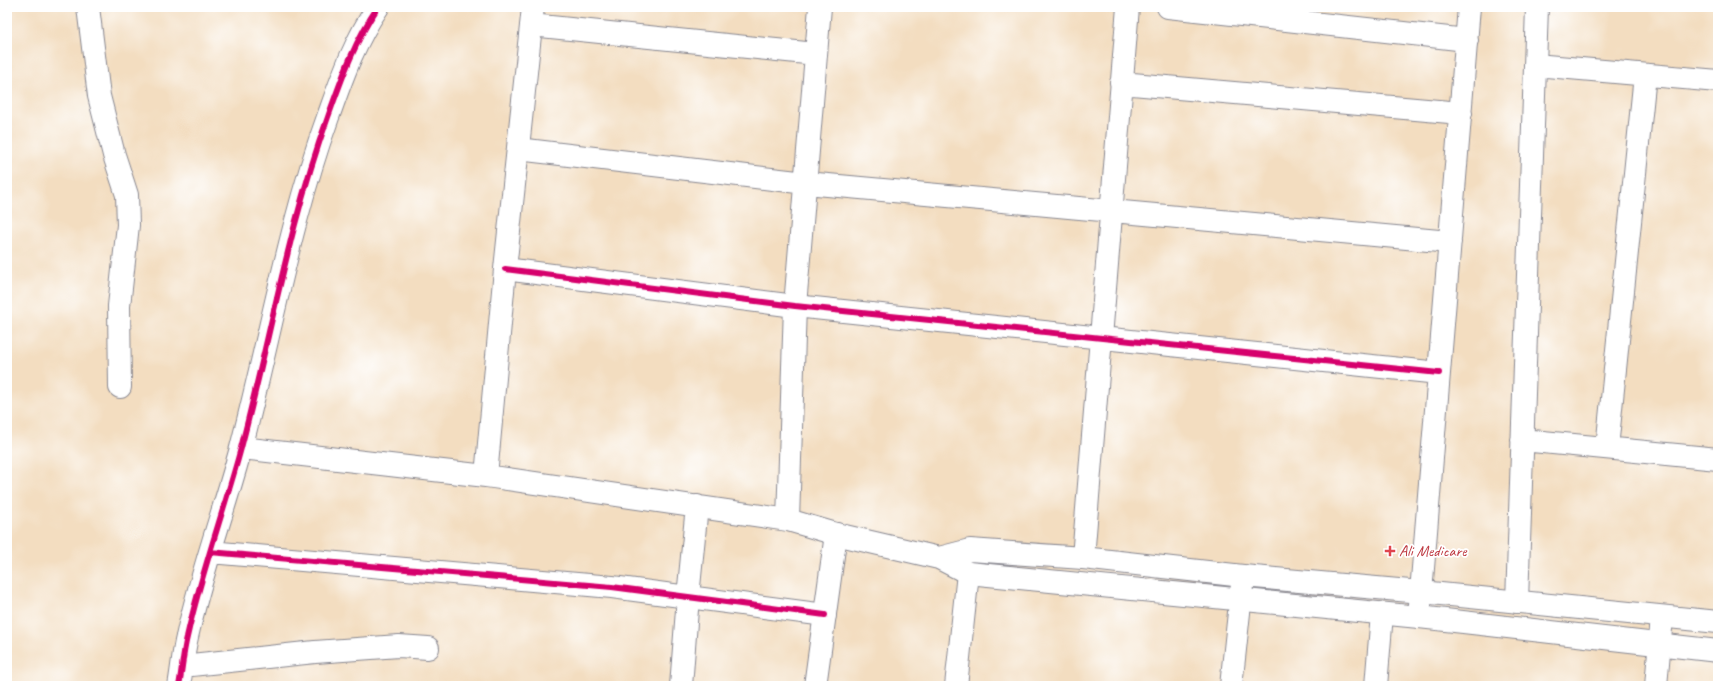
<svg xmlns="http://www.w3.org/2000/svg" width="1725" height="693" font-family="Caveat,sans-serif">
  <style>
    .lines { fill: none; stroke-linecap: round; stroke-linejoin: round }
    .minor-casing { stroke: #87868f; stroke-width: 24 }
    .major-casing { stroke: #87868f; stroke-width: 24 }
    .minor { stroke: #fff; stroke-width: 22 }
    .major { stroke: #fff; stroke-width: 22 }
    .cycleway-casing { stroke: #fff; stroke-width: 8 }
    .cycleway { stroke: #d6006c; stroke-width: 6 }
    .health-dot { fill: #e0444e; stroke: #fff; stroke-width: 1.5 }
    .labels { text-anchor: middle; dominant-baseline: central; stroke-width: 3.5; stroke-linejoin: round; paint-order: stroke }
    .health-label { font-size: 16px; fill: #be3a42; stroke: #fff; text-anchor: start }
  </style>
  <rect width="100%" height="100%" fill="#fff"/>
  <filter id="ink" filterUnits="userSpaceOnUse"><feTurbulence type="fractalNoise" baseFrequency=".025" numOctaves="2"/><feDisplacementMap in="SourceGraphic" scale="8" xChannelSelector="R" yChannelSelector="G"/><feConvolveMatrix kernelMatrix="1 2 1 2 8 2 1 2 1" color-interpolation-filters="sRGB"/></filter>
  <filter id="wash" filterUnits="userSpaceOnUse"><feTurbulence type="fractalNoise" baseFrequency=".012" numOctaves="4" result="noise"/><feDisplacementMap in="SourceGraphic" scale="16" xChannelSelector="R" yChannelSelector="G"/><feGaussianBlur stdDeviation="0.9" result="paint"/><feColorMatrix in="noise" values="0 0 0 0 0 0 0 0 0 0 0 0 0 0 0 0 0 1.4 0 .05"/><feComposite in="paint" operator="in"/></filter>
  <g filter="url(#wash)">
    <rect width="100%" height="100%" fill="#f3ddc0"/>
  </g>
  <g filter="url(#ink)">
    <g class="lines">
      <defs>
        <path id="minor" d="M88 7 99 96 114 155 127 195 128 225 119 306 120 387
          M1168 7 1467 40
          M531 25 816 54
          M1535 65 1718 81
          M1121 83 1461 113
          M518 149 806 183 1450 242
          M505 269 795 306 1439 373
          M1522 440 1718 459
          M241 448 486 476 788 520 836 534
          M1607 448 1645 75
          M486 476 505 269 533 7
          M788 520 795 306 820 7
          M210 552 612 587 825 615
          M1083 558 1128 7
          M1517 602 1537 7
          M1419 617 1469 7
          M182 666 315 652 399 646 428 648
          M179 686C182 670 183 653 187 637 201 573 224 511 241 448 270 338 289 224 328 117 342 78 354 42 378 7
          M681 686 688 597 697 506
          M956 686 968 573
          M1231 686 1243 576
          M1376 686 1382 614
          M1656 686 1662 617"/>
        <path id="major" d="M939 558 970 550 1083 558 1243 576 1421 592 1718 622
          M815 686 836 534 939 558 968 573 1419 617 1718 651"/>
      </defs>
      <!-- minor casing -->
      <use href="#minor" class="minor-casing"/>
      <!-- major casing -->
      <use href="#major" class="major-casing"/>
      <!-- minor -->
      <use href="#minor" class="minor"/>
      <!-- major -->
      <use href="#major" class="major"/>
      <defs>
        <path id="cycleway" d="M505 269 795 306 1439 373
          M210 552 612 587 825 615
          M179 686C182 670 183 653 187 637 201 573 224 511 241 448 270 338 289 224 328 117 342 78 354 42 378 7"/>
      </defs>
      <!-- cycleway casing -->
      <use href="#cycleway" class="cycleway-casing"/>
      <!-- cycleway -->
      <use href="#cycleway" class="cycleway"/>
    </g>
  </g>
  <!-- markers -->
  <path class="health-dot" d="M1388 545h4v4h4v4h-4v4h-4v-4h-4v-4h4z"/>
  <g class="labels">
    <!-- health labels -->
    <g class="health-label">
      <text x="1399" y="551">Ali Medicare</text>
    </g>
  </g>
  <!-- margin -->
  <rect width="1725" height="693" fill="none" stroke="#fff" stroke-width="24"/>
</svg>
